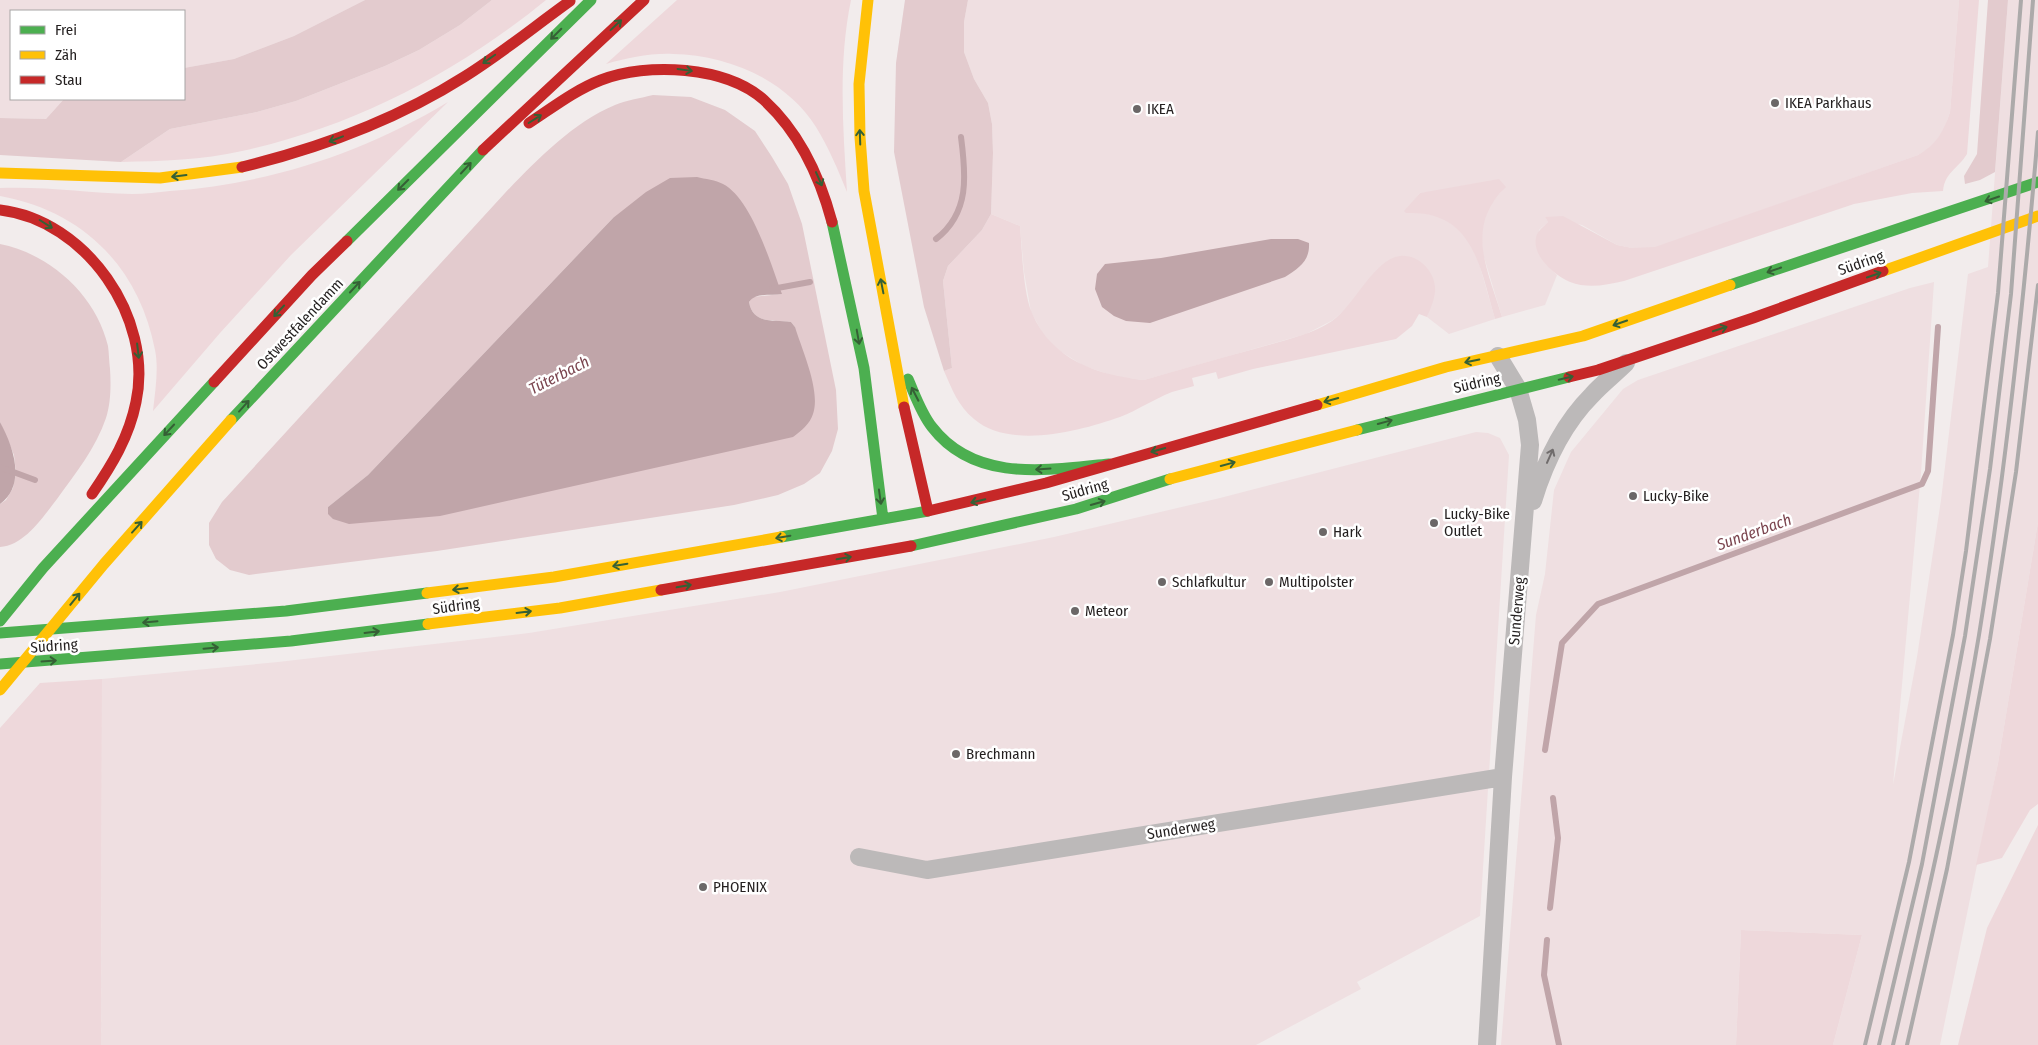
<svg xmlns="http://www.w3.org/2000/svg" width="2038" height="1045" font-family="'Fira Sans Condensed',sans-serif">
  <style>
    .built { fill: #efdfe1 }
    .green { fill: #eed8db }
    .forest { fill: #e3cbce; fill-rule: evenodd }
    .water { fill: #c0a5a9 }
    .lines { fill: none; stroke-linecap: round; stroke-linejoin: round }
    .stream { stroke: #c0a5a9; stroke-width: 6 }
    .street { stroke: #bcb9b9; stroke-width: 18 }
    .fast { stroke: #4caf50; stroke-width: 11 }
    .slow { stroke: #ffc107; stroke-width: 11 }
    .jam { stroke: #c62828; stroke-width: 11 }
    .rail { stroke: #acaaaa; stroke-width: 4 }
    .oneway { stroke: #356035 }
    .oneway2 { stroke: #706c6c }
    .poi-dot { fill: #6b6767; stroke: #fff; stroke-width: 2 }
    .labels { text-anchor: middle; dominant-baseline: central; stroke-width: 5; stroke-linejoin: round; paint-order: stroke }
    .poi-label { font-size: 15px; fill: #231f1f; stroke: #fff; text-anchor: start }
    .street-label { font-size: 15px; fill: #231f1f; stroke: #fff }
    .water-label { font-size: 16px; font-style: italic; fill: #7b454f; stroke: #fff }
  </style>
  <rect width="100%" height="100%" fill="#f2ecec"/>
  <!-- built -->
  <path class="built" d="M0 0H365L294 36 234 59 184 68V11H11V99H64L46 119 0 118Z
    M968 0H1959L1950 112 1945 127 1938 139 1927 150 1918 155 1655 248H1632L1617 245 1582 225 1545 217 1548 222 1539 230 1538 250 1545 263 1557 275 1545 305 1502 317 1483 254 1481 233 1488 208 1505 187 1420 193 1405 211 1424 213 1443 218 1458 229 1466 237 1477 256 1495 319 1449 334 1427 317 1435 291 1366 283 1347 308 1333 320 1306 334 1144 380 1117 377 1084 366 1055 348 1042 332 1031 312 1024 272 1020 226 991 214 993 153 992 124 988 103 974 79 964 52V22Z
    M2008 0H2038V522L1998 763 1940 1045H1833L1862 935 1741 930 1736 1045H1501L1536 615 1545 574 1554 490 1571 452 1623 389 1638 380 1910 288 1934 282 1921 473 1893 785 1917 657 1941 500 1968 274 1988 267Z
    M1476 432 1488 433 1500 438 1509 455 1480 916 1357 982 1361 989 1256 1045H101L102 679 278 662 529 633 780 592 1054 537 1220 498Z"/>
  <!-- green -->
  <path class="green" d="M492 0H546C458 72 354 127 242 151 202 160 162 161 121 162L170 129 257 112 296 101 385 66 419 50 460 25Z
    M677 0H851C838 63 843 129 847 192 838 170 829 148 816 127 786 79 727 55 673 54 650 53 628 58 606 64Z
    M1959 0H1979L1967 154C1957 170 1945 172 1943 191L1912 193 1854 204 1624 281C1606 285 1588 289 1570 282 1555 276 1532 256 1536 238 1537 231 1543 227 1548 222L1545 217 1563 216 1617 245 1632 248 1655 247 1918 155C1936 145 1944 131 1950 112Z
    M448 102 291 255 220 333 153 411C155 392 159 369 155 350 139 267 83 211 0 196V188C44 186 88 193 132 194 145 194 158 192 170 191 269 184 363 153 448 102Z
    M1499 179 1506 187C1464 227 1488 270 1502 317L1495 319C1480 268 1474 210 1406 213L1404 211 1420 193Z
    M991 214 1020 226C1022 249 1023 293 1032 313 1052 360 1097 375 1144 380 1181 369 1217 359 1254 349 1280 341 1309 336 1332 321 1354 306 1374 259 1400 256 1419 254 1437 273 1435 292 1434 301 1430 310 1427 317L1419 314 1412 326 1396 339 1253 369 1218 379 1216 372 1192 378 1194 386C1187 388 1179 390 1172 392 1154 399 1138 410 1120 417 1080 431 1010 450 974 419 958 406 952 389 944 371L952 368 943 281 948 266 982 230Z
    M2038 522V804L2030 810 2002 858 1976 865 1998 763Z
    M102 679 101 1045H0V728L40 683Z
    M2038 825V1045H1958L1987 928Z
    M1741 930 1862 935 1833 1045H1736Z"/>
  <!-- forest -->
  <path class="forest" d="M365 0H492L460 25 419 50 385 66 296 101 257 112 170 129 121 162 0 155V118L46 119 64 99H184V68L234 59 294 36Z
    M905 0H968L964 22V52L974 79 988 103 992 124 993 153 991 214 982 230 948 266 943 281 952 368 944 371 924 307 894 152 896 63Z
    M1988 0H2008L1995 172 1980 180 1965 184 1964 176 1977 154Z
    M653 95 691 97 725 110 755 131 772 157 788 184 802 224 836 390 838 429 832 451 820 473 804 484 778 495 734 505 437 551 249 575 230 570 216 559 209 545V523L222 502 505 193C537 160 572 123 615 105 627 100 641 98 653 95ZM613 218 782 294 752 297 749 302C753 325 774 319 791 322L795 327 328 514V507L368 475Z
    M0 244C50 254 96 295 108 346 109 353 109 361 110 369 111 384 111 403 106 418 96 448 75 474 57 499 43 517 24 546 0 547V504L6 500 13 488 16 473 14 455 0 422Z"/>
  <!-- water -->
  <path class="water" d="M697 177C705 179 716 180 723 184 752 199 771 265 782 294 771 296 756 292 749 302 753 325 774 319 791 322L795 327C802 350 821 391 813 414 810 424 801 431 793 437L440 516 349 524 333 519 328 514V507L368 475 613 218 646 192 670 178Z
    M1271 239H1298L1309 243C1310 261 1299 268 1285 277L1150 323 1126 321 1114 316 1102 307 1095 289 1097 274 1105 264 1161 258Z
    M0 422C13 446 27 484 0 504Z"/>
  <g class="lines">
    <!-- stream -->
    <path class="stream" d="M936 239C970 213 966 175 961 137
      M772 289 810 282
      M0 467 35 480
      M1545 750 1562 643 1598 604 1922 484 1928 471 1938 327
      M1550 908 1558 838 1553 798
      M1547 940 1544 975 1559 1045"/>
    <!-- street -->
    <path class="street" d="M1533 501C1545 462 1563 424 1592 395 1602 384 1615 374 1626 363
      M859 857 927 870 1503 777
      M1487 1045 1503 777 1530 445 1527 420 1518 389 1498 356"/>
    <!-- fast -->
    <path class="fast" d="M832 222 864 368 883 519
      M347 241 591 0
      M1730 285 2038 182
      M908 379C915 395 921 413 932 427 975 483 1047 470 1109 464
      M231 420 483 150
      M1357 430 1569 377
      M781 537 928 511
      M911 546 1076 509 1170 479
      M0 621 43 568 214 382
      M0 633 286 611 427 593
      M0 664 291 641 428 624"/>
    <!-- slow -->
    <path class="slow" d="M868 0 859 84 860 137 864 191 904 407
      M0 173 160 178 242 167
      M1883 271 2038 216
      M1317 405 1446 367 1583 336 1730 285
      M1170 479 1357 430
      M427 593 554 577 781 537
      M428 624 560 608 661 590
      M0 690 104 564 231 420"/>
    <!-- jam -->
    <path class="jam" d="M529 123C552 108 575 90 601 80 647 62 726 66 764 100 799 132 820 177 832 222
      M483 150 644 0
      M242 167C320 148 396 120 464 77 501 54 535 26 570 1
      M0 210C86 220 154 318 136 402 129 437 112 465 92 494
      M1569 377 1598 370 1753 318 1883 271
      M214 382 312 275 347 241
      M904 407 928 511
      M928 511 1046 483 1317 405
      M661 590 911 546"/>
    <!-- rail -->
    <path class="rail" d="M1865 1045 1909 862 1953 635 1966 551 1998 293 2021 0
      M1879 1045 1922 864 1965 636 1990 469 2011 294 2033 0
      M1893 1045C1925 909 1956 773 1979 635 2006 468 2024 301 2038 132
      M1907 1045 1947 869 1990 639 2016 472 2038 285"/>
  </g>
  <!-- one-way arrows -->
  <defs><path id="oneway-shaft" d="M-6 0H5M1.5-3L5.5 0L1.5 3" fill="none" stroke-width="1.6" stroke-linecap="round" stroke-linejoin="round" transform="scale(1.25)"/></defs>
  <g class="oneway">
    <use href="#oneway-shaft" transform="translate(616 25) rotate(-43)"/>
    <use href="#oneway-shaft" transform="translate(556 34) rotate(135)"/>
    <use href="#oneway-shaft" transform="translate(489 59) rotate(145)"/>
    <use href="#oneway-shaft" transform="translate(685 70) rotate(8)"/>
    <use href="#oneway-shaft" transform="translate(535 119) rotate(-32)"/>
    <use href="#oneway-shaft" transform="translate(860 137) rotate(-92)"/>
    <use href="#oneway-shaft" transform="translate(336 139) rotate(159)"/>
    <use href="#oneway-shaft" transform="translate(466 168) rotate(-47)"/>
    <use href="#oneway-shaft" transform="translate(179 176) rotate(173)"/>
    <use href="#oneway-shaft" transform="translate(819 179) rotate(66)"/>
    <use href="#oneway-shaft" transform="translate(403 185) rotate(135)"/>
    <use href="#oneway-shaft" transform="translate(1992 199) rotate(161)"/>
    <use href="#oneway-shaft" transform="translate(46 224) rotate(32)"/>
    <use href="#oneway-shaft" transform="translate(1774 270) rotate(161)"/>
    <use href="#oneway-shaft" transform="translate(1874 275) rotate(-19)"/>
    <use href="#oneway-shaft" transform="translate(882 286) rotate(-101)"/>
    <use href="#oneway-shaft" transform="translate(355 287) rotate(-47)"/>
    <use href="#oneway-shaft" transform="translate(279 311) rotate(133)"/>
    <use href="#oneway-shaft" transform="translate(1620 323) rotate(161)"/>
    <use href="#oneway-shaft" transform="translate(1720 329) rotate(-18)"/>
    <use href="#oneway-shaft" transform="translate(858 337) rotate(80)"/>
    <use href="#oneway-shaft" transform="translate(138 351) rotate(83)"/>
    <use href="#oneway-shaft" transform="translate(1472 361) rotate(168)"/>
    <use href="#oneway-shaft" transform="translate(1566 378) rotate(-14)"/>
    <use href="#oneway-shaft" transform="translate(915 394) rotate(-117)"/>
    <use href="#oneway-shaft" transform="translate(1331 400) rotate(164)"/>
    <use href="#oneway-shaft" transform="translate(244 406) rotate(-48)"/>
    <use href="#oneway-shaft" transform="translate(1385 422) rotate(-15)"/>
    <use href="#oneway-shaft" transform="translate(169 430) rotate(133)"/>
    <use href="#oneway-shaft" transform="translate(1158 450) rotate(164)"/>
    <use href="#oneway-shaft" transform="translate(1228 464) rotate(-15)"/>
    <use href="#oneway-shaft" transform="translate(1043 469) rotate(176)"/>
    <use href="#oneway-shaft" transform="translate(880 497) rotate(82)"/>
    <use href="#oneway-shaft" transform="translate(978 501) rotate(167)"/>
    <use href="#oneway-shaft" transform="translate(1098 503) rotate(-16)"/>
    <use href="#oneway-shaft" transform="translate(137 527) rotate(-48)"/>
    <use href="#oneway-shaft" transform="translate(783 537) rotate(170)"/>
    <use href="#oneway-shaft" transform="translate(844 558) rotate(-10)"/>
    <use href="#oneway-shaft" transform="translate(620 565) rotate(170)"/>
    <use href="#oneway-shaft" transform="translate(684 586) rotate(-10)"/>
    <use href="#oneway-shaft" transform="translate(460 589) rotate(173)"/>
    <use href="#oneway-shaft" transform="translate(75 599) rotate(-51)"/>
    <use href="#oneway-shaft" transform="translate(524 612) rotate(-7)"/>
    <use href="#oneway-shaft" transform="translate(150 622) rotate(175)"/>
    <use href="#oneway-shaft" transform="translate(372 632) rotate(-7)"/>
    <use href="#oneway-shaft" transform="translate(211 648) rotate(-5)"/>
    <use href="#oneway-shaft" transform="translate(49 661) rotate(-4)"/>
  </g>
  <use class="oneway2" href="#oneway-shaft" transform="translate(1550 456) rotate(-66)"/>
  <!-- markers -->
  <g class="poi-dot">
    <circle cx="1775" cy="103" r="5"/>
    <circle cx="1137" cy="109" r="5"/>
    <circle cx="1633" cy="496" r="5"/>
    <circle cx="1434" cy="523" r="5"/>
    <circle cx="1323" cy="532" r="5"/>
    <circle cx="1162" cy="582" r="5"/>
    <circle cx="1269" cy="582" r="5"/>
    <circle cx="1075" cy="611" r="5"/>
    <circle cx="956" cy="754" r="5"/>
    <circle cx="703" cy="887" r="5"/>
  </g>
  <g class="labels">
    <!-- poi labels -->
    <g class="poi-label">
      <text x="1785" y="103">IKEA Parkhaus</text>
      <text x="1147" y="109">IKEA</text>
      <text x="1643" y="496">Lucky-Bike</text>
      <text x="1444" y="514">Lucky-Bike<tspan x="1444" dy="17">Outlet</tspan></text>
      <text x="1333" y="532">Hark</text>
      <text x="1172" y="582">Schlafkultur</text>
      <text x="1279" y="582">Multipolster</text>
      <text x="1085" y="611">Meteor</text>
      <text x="966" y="754">Brechmann</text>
      <text x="713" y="887">PHOENIX</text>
    </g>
    <!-- street labels -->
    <g class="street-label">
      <text transform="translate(1861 263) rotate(-19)">Südring</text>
      <text transform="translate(300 324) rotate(-47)">Ostwestfalendamm</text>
      <text transform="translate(1477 383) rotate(-13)">Südring</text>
      <text transform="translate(1085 490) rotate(-16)">Südring</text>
      <text transform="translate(456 606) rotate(-8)">Südring</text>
      <text transform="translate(1517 611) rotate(-85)">Sunderweg</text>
      <text transform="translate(54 646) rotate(-4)">Südring</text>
      <text transform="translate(1181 829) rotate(-9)">Sunderweg</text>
    </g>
    <!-- water labels -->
    <g class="water-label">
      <text transform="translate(559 375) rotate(-27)">Tüterbach</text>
      <text transform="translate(1754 532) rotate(-20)">Sunderbach</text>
    </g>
  </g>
  <!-- legend -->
  <rect x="10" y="10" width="175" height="90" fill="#ffffff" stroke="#a7a5a5"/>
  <rect x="20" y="26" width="25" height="8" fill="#4caf50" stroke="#a7a5a5"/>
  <text x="55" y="35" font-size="15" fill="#231f1f">Frei</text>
  <rect x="20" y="51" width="25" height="8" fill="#ffc107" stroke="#a7a5a5"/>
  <text x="55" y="60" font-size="15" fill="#231f1f">Zäh</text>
  <rect x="20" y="76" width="25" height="8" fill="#c62828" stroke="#a7a5a5"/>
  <text x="55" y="85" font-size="15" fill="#231f1f">Stau</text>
</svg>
